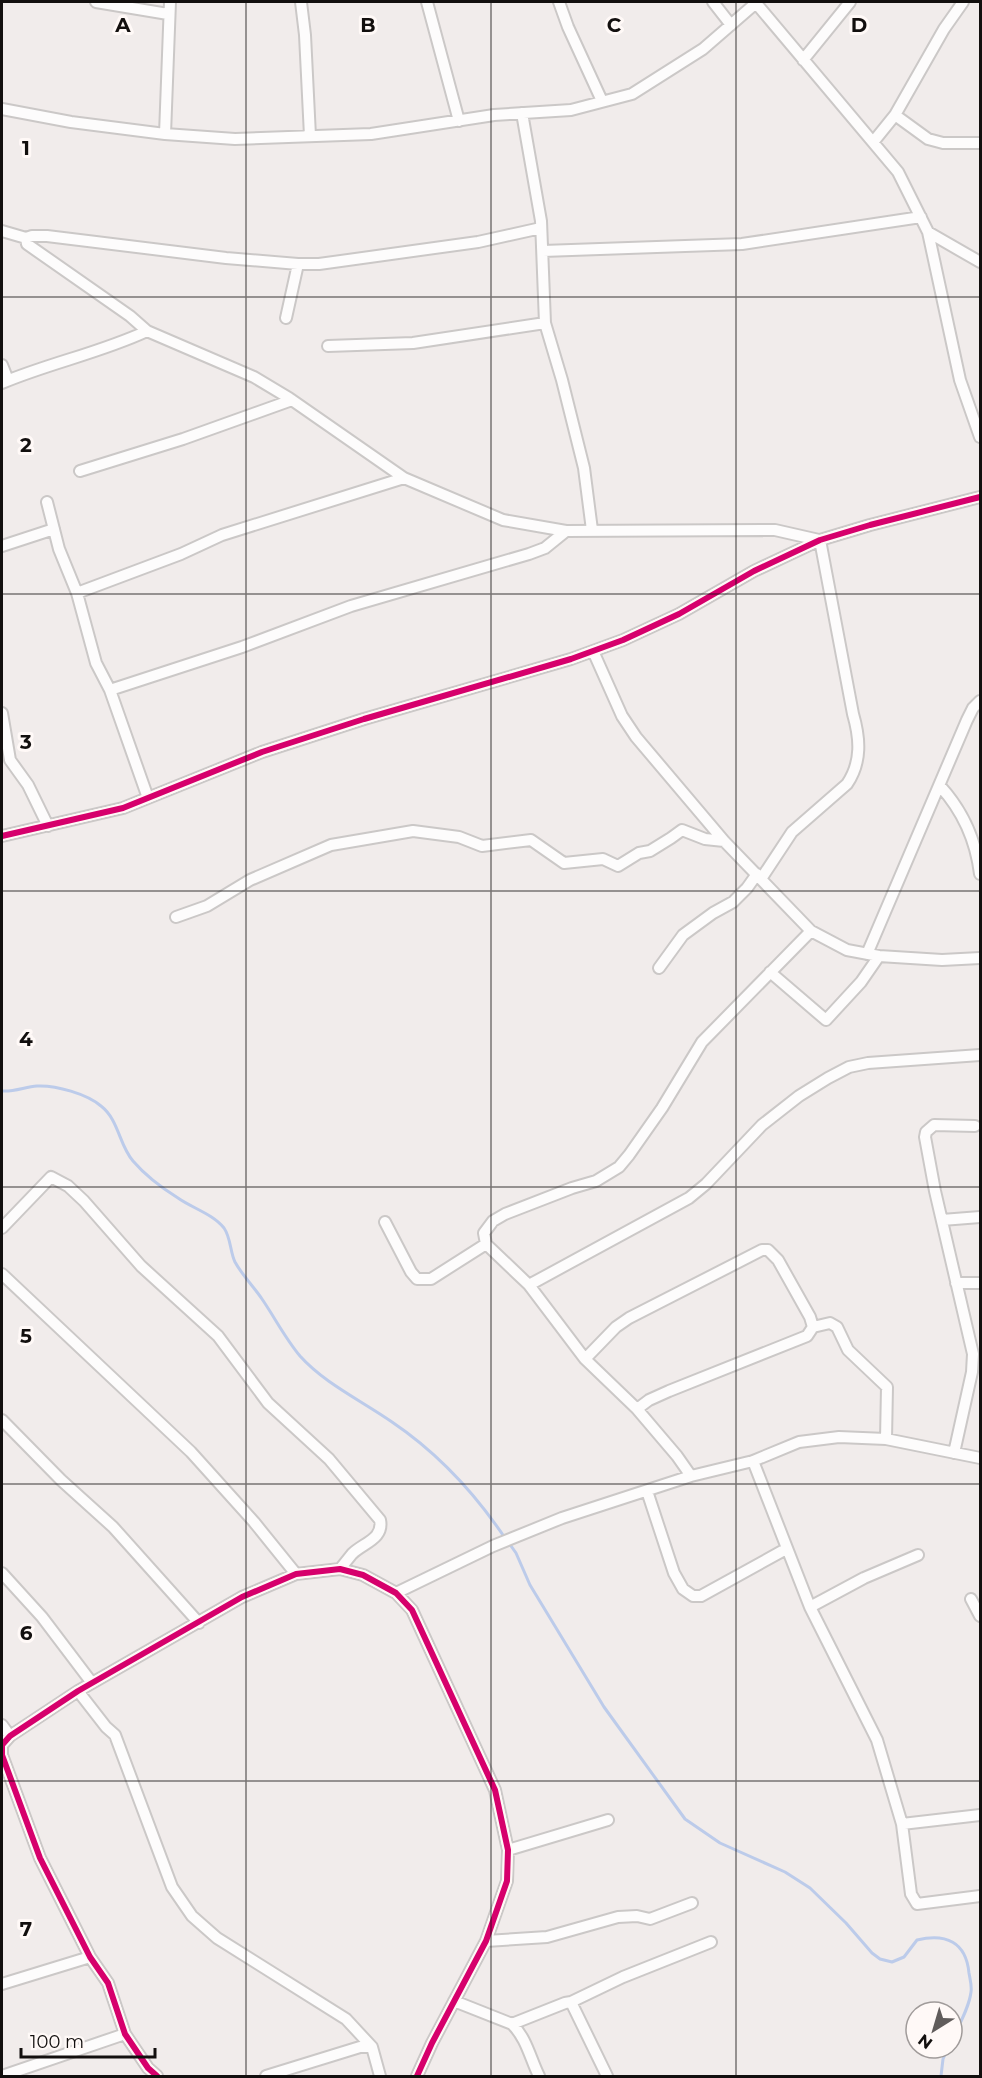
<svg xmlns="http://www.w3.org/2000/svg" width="982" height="2078" font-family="Montserrat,sans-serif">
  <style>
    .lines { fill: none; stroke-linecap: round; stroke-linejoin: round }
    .stream { stroke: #bccbea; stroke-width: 3 }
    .minor-casing { stroke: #cbc8c7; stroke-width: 14 }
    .minor { stroke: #fdfcfc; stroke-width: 10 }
    .cycleway-casing { stroke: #fff9f7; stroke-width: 10 }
    .cycleway { stroke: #d6006c; stroke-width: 6 }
    .grid { fill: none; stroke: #120f0e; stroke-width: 1.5; stroke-opacity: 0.55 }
    .grid-label { font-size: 20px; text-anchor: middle; font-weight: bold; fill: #120f0e; stroke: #fff9f7; stroke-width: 6; stroke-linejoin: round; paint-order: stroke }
  </style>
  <rect width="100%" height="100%" fill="#f1eceb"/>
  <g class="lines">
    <!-- stream -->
    <path class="stream" d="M2 1091C14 1092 25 1087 37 1086 56 1085 87 1094 101 1106 119 1120 119 1145 133 1161 145 1175 162 1188 178 1198 192 1208 213 1214 224 1228 231 1238 230 1252 235 1262 242 1275 254 1287 262 1299 275 1318 285 1338 300 1356 324 1383 362 1401 392 1422 438 1453 474 1492 505 1538
      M509 1543 516 1553 530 1585 604 1707 685 1819 720 1843 785 1872 810 1888 846 1923 872 1953 880 1959 892 1962 904 1957 917 1940C946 1933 966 1942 969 1973 970 1979 972 1986 971 1992 969 2008 959 2025 952 2040
      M941 2076 943 2059 948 2048"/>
    <defs>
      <path id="minor" d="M96 2 168 14
        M301 2 305 35 310 136
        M427 2 459 121
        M559 2 568 27 602 101
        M713 2 731 25
        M755 2 898 172 928 232 960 380 980 437
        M803 60 850 2
        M2 109 71 122 165 134 235 139 371 134 494 115 571 110 632 94 703 49 756 3
        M522 113 541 221 545 323 562 380 584 468 592 530
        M895 115 928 139 943 143H980
        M165 134 170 2
        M874 141 895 115 944 29 963 2
        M2 231 26 238 32 236H47L226 258 298 264H319L478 242 541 228
        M928 232 980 262
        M26 238 27 244 130 316 147 331 254 377 289 398 404 478 503 520 566 531 775 530 819 540
        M543 251 742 244 921 217
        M286 318 298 264
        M328 346 413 343 545 323
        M2 365 8 380
        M2 383C49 363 100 353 147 331
        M80 471 183 439 292 400
        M47 502 59 549 77 593 96 663 110 690 148 798
        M2 546 54 529
        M77 593 181 554 222 535 404 478
        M593 651 622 716 636 737 724 841 811 931 847 950 879 956 942 960 980 958
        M110 690 242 647 351 606 529 554 545 548 566 531
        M2 713 10 760 28 785 48 826
        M940 786C962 810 976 841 980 874
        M2 836 123 808 262 752 364 719 571 659 623 640 679 614 754 571 820 540 870 525 980 497
        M761 879 792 832 847 784C862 762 860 738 853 714L820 540
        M176 917 207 906 250 880 331 845 413 831 459 837 482 846 531 840 564 863 603 859 618 866 639 853 650 851 671 838 682 830 705 839 724 841
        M867 954 967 720 973 708 980 701
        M659 968 683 935 713 913 733 902 747 888 757 874
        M770 972 826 1020 861 982 879 956
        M942 1220 980 1217
        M385 1222 411 1272 417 1279H431L486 1244
        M2 1228 51 1177 68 1186 84 1201 141 1266 218 1336 268 1403 329 1459 380 1520C384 1539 363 1543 352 1554 348 1559 344 1564 340 1569
        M2 1274 191 1452 254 1522 296 1574
        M956 1283H980
        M529 1285 689 1198 706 1184 762 1125 799 1096 828 1078 849 1067 868 1063 980 1055
        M585 1359 616 1327 629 1318 762 1250H768L778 1260 810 1317 813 1327
        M637 1409 649 1400 669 1391 807 1336 813 1327 830 1323 837 1327 848 1350 887 1387 886 1439
        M2 1420 61 1480 113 1527 199 1623
        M954 1453 972 1372 973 1354 935 1191 925 1137 926 1132 934 1125 975 1126
        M753 1461 810 1607 877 1740 902 1824 911 1894 917 1904 980 1896
        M691 1476 677 1456 637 1409 585 1359 529 1285 486 1244 484 1233 493 1221 505 1214 572 1188 596 1181 619 1167 629 1155 662 1108 702 1042 811 931
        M647 1491 674 1573 683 1589 693 1596H701L786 1549
        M2 1573 42 1617 92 1683
        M396 1593 493 1546 562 1518 691 1476 753 1461 799 1442 839 1437 886 1439 980 1458
        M971 1599 980 1616
        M810 1607 864 1578 918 1555
        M78 1691 106 1727 115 1735 172 1887 192 1916 217 1938 346 2019 372 2047 380 2076
        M2 1725 10 1736
        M902 1824 980 1815
        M508 1850 608 1820
        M486 1941 547 1937 618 1917 637 1916 650 1919 692 1903
        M2 1984 90 1957
        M454 2001 512 2024C527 2039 530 2058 539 2076
        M571 2002 607 2076
        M512 2024 565 2003 571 2002 623 1977 711 1942
        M2 2076 125 2034
        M157 2076 148 2068 125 2034 108 1983 90 1957 40 1858 2 1755V1745L10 1736 78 1691 242 1597 296 1574 340 1569 363 1575 396 1593 412 1610 495 1790 508 1850 507 1881 486 1941 432 2043 417 2076
        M266 2076 360 2047H372"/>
    </defs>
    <!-- minor casing -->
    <use href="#minor" class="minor-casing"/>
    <!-- minor -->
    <use href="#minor" class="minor"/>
    <defs>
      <path id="cycleway" d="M2 836 123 808 262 752 364 719 571 659 623 640 679 614 754 571 820 540 870 525 980 497
        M157 2076 148 2068 125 2034 108 1983 90 1957 40 1858 2 1755V1745L10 1736 78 1691 242 1597 296 1574 340 1569 363 1575 396 1593 412 1610 495 1790 508 1850 507 1881 486 1941 432 2043 417 2076"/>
    </defs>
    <!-- cycleway casing -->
    <use href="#cycleway" class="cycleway-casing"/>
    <!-- cycleway -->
    <use href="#cycleway" class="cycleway"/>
  </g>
  <!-- grid -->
  <path class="grid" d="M246 2V2076M491 2V2076M736 2V2076M2 297H980M2 594H980M2 891H980M2 1187H980M2 1484H980M2 1781H980"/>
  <g class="grid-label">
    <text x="123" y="32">A</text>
    <text x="368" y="32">B</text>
    <text x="614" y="32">C</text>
    <text x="859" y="32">D</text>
    <text x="26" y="155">1</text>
    <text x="26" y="452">2</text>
    <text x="26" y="749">3</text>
    <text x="26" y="1046">4</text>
    <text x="26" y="1343">5</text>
    <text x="26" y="1640">6</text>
    <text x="26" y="1936">7</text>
  </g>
  <!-- border -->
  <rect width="982" height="2078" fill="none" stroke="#120f0e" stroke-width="6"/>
  <!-- north arrow -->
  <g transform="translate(934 2030) rotate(217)"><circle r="28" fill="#fff9f7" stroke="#a09b9a" stroke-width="1.5"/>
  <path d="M0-4.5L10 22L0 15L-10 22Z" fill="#605c5b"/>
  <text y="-9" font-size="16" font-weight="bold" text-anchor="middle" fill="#120f0e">N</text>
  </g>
  <!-- scale -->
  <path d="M21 2048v9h134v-9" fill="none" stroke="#120f0e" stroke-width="3"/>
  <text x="30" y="2048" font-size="18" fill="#120f0e" stroke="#fff9f7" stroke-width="4.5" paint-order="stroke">100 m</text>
</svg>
